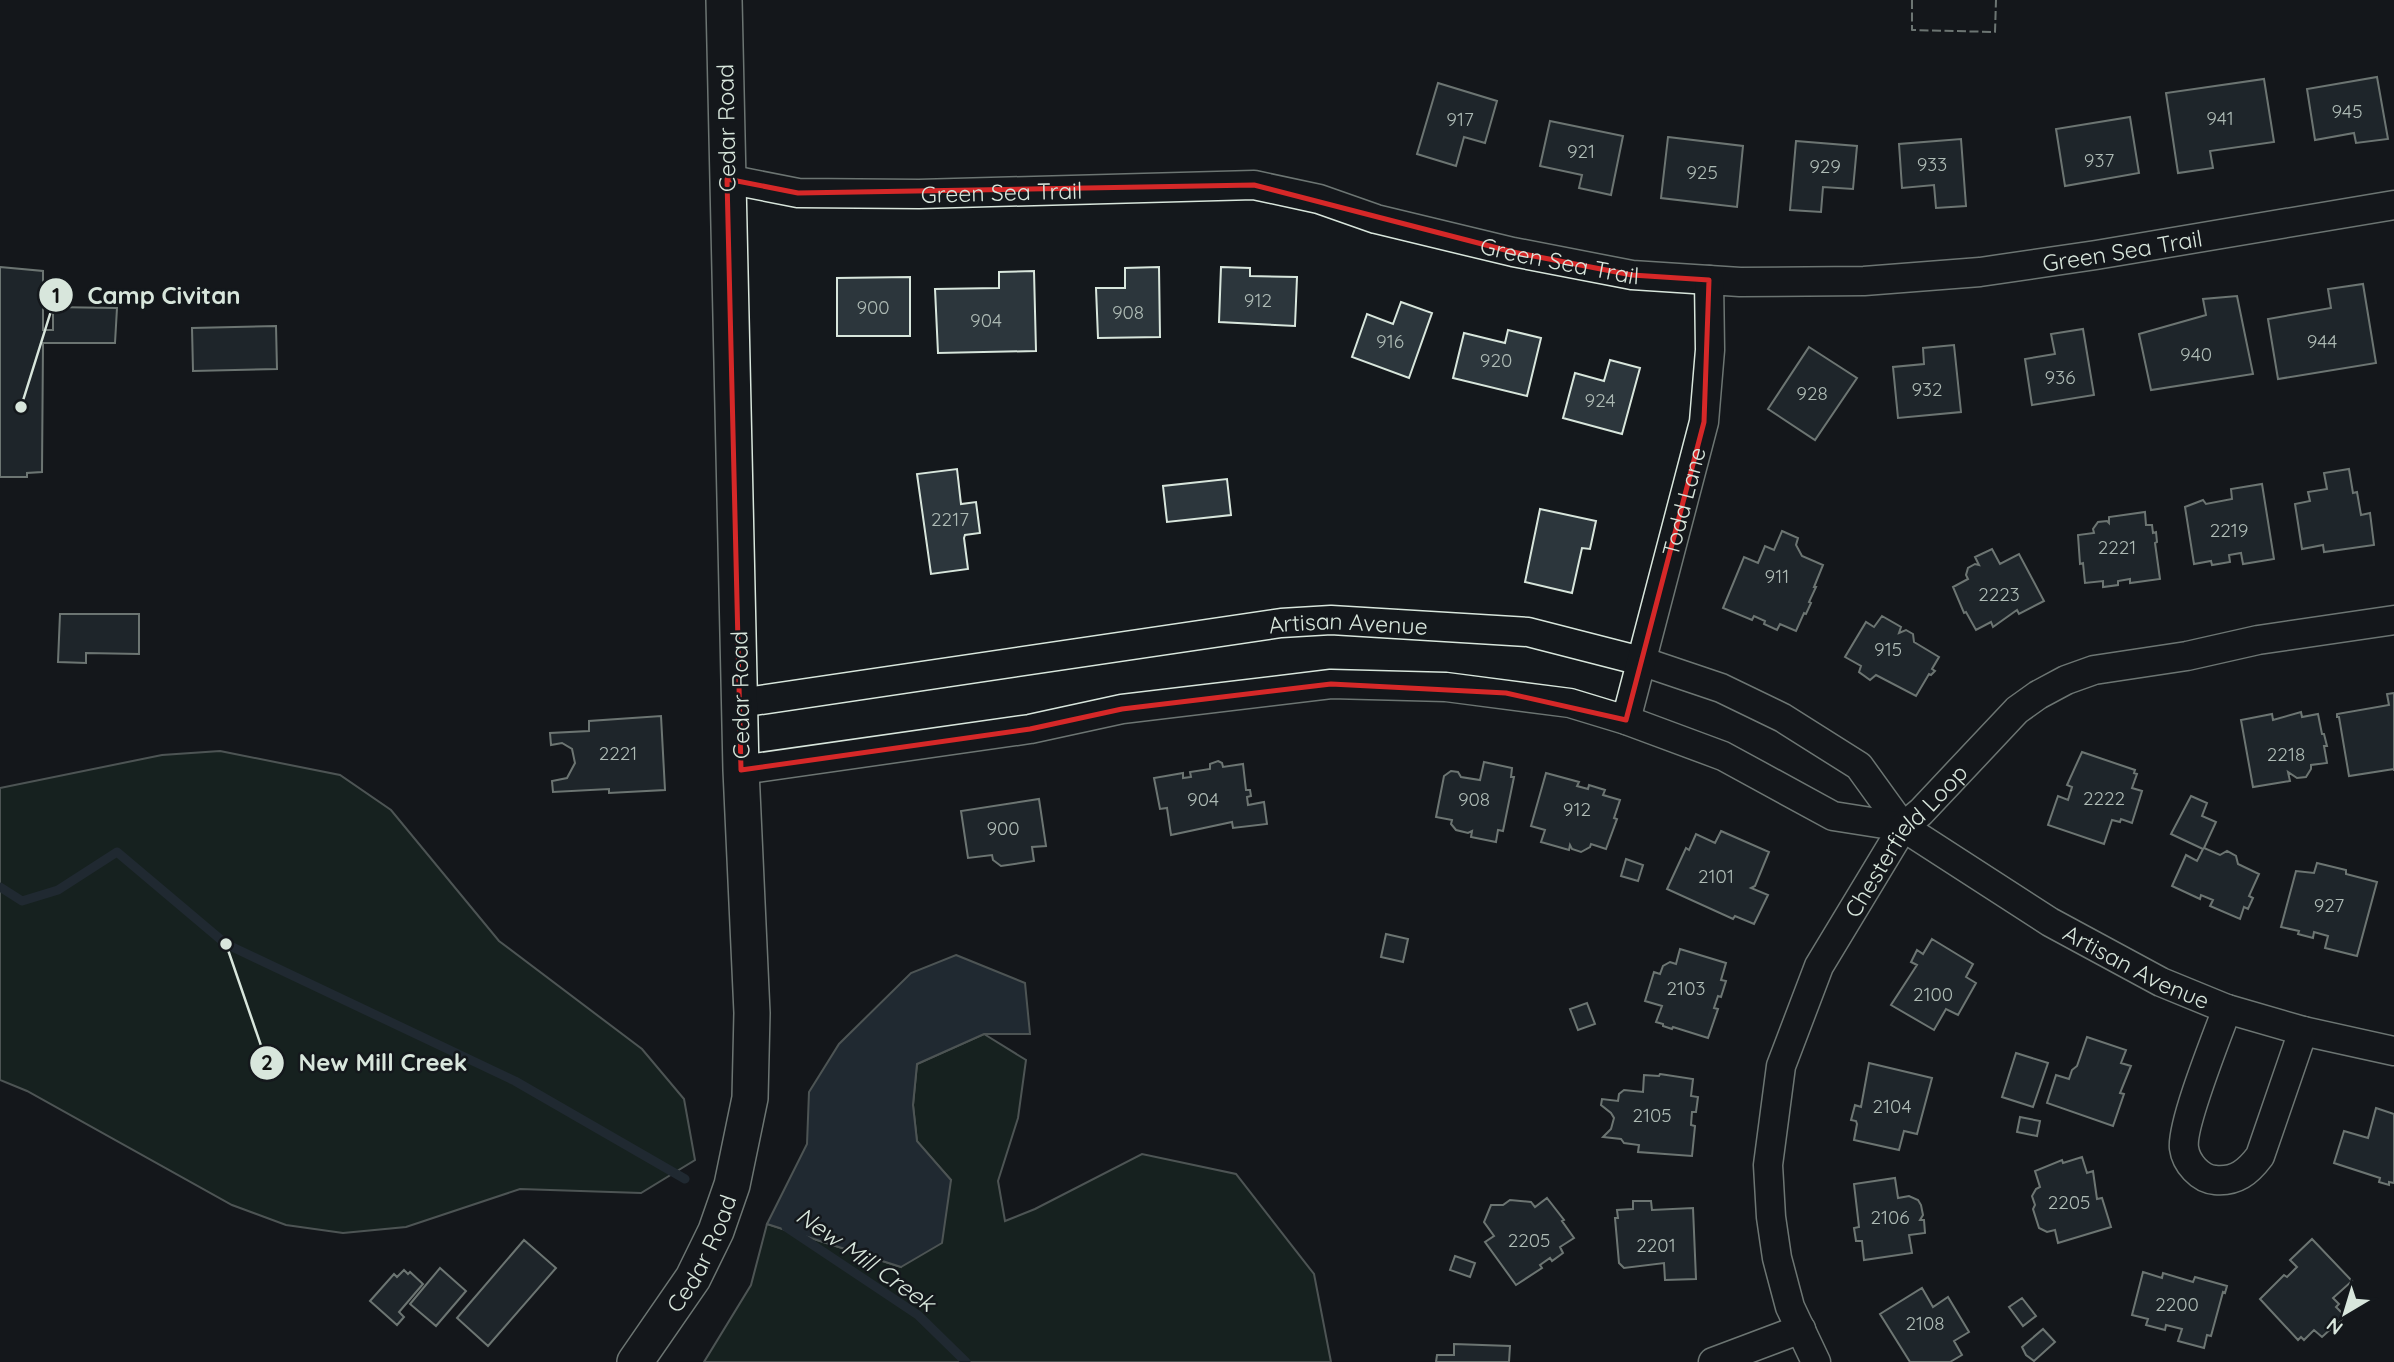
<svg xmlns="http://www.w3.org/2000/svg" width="2394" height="1362" font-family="Quicksand,sans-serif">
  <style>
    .green { fill: #1a2d24; stroke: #939e99; stroke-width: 2 }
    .water { fill: #2f3f4d; stroke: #939e99; stroke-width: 2 }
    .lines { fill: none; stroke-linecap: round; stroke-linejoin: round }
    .stream { stroke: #2f3f4d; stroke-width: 9 }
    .building { fill: #2c363c; stroke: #d8e6dc; stroke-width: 2 }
    .minor-casing { stroke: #d8e6dc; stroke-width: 31 }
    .tertiary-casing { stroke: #d8e6dc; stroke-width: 38 }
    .minor { stroke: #14181c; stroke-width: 28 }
    .tertiary { stroke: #14181c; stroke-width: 35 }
    .fence { stroke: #d8e6dc; stroke-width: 2; stroke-dasharray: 9 3.5; stroke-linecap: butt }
    .marked { fill: none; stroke: #d62828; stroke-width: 5; stroke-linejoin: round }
    .labels { text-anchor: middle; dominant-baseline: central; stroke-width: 5; stroke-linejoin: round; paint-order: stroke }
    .number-label { font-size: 19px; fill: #adbab4 }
    .street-label { font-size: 23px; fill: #d8e6dc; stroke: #14181c }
    .water-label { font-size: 24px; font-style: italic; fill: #d8e6dc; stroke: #14181c }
    .leader { fill: none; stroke: #d8e6dc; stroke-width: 2.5 }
    .callout-dot { fill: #d8e6dc; stroke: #14181c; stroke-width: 2.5 }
    .mark-label { font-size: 21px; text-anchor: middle; font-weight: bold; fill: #111 }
    .callout-label { font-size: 24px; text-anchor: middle; font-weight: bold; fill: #d8e6dc; stroke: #14181c; stroke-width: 5; stroke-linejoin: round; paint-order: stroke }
  </style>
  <rect width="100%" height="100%" fill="#14181c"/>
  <!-- green -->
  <path class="green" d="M220 751 340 775 391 810 499 941 642 1049 684 1099 695 1160 641 1193 520 1189 406 1227 343 1233 286 1225 232 1205 27 1091 0 1080V788L162 755Z
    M984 1034 1026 1060 1018 1118 998 1181 1005 1221 1035 1209 1142 1154 1236 1174 1314 1274 1331 1362H704L751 1285 767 1224 901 1267 951 1180 917 1142 913 1105 917 1064Z"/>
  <!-- water -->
  <path class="water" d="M956 955 1025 983 1030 1034H984L917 1064 913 1105 917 1141 951 1180 942 1243 901 1267 767 1224 807 1144 809 1092 839 1044 911 973Z"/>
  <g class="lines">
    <!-- stream -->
    <path class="stream" d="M0 887 22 901 58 890 117 852 226 944 515 1081 685 1179
      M786 1227 918 1315 966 1362"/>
  </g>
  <!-- building -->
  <path class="building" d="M2377 77 2388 139 2356 143 2354 133 2315 140 2307 89Z
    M2264 79 2274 142 2210 151 2213 168 2178 173 2166 93Z
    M1438 83 1497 101 1485 143 1464 137 1456 166 1417 154Z
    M2130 117 2139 173 2065 186 2056 129Z
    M1550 121 1623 136 1611 195 1579 188 1582 175 1540 166Z
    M1668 137 1743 146 1737 207 1661 198Z
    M1961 139 1966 206 1936 208 1934 185 1902 188 1899 144Z
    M1796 141 1857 146 1853 189 1823 187 1821 212 1790 210Z
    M0 267 43 271V330H53V307L117 308 115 343H43L42 472 27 473V477H0Z
    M1159 267 1160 337 1098 338 1096 288H1125V268Z
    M1221 267 1250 268V276L1297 277 1295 326 1219 322Z
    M1034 271 1036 351 938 353 935 289 999 288V272Z
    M910 277V336H837V278Z
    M2363 284 2376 363 2278 379 2268 319 2331 308 2328 289Z
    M2237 296 2253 374 2151 390 2139 334 2206 315 2203 299Z
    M1401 302 1432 313 1409 378 1352 357 1367 314 1393 324Z
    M276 326 277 369 193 371 192 328Z
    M2083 329 2094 395 2032 405 2025 359 2055 354 2051 334Z
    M1508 330 1541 338 1527 396 1453 378 1464 333 1505 343Z
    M1954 345 1961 412 1898 418 1893 367 1924 364 1923 348Z
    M1809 347 1857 378 1815 440 1768 409Z
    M1610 360 1640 368 1622 434 1563 418 1575 373 1604 381Z
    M957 469 961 504 976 502 980 533 965 535 964 538 968 569 931 574 917 474Z
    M2349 469 2353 493 2357 492 2361 515 2370 513 2374 545 2324 552 2323 545 2302 549 2295 504 2310 501 2308 492 2327 489 2324 473Z
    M1227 479 1231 515 1167 522 1163 486Z
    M2262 484 2274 559 2243 564 2241 553 2229 555 2230 562 2212 565 2211 561 2194 564 2185 507 2203 500 2206 504 2232 499 2231 489Z
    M1540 509 1596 521 1590 549 1582 548 1572 593 1525 582Z
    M2145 512 2146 525H2152L2153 533 2156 532 2157 542 2155 543 2160 579 2130 583V579L2118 581V585L2103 587V581L2085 583 2083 563 2080 564 2078 535 2094 533 2093 529 2098 522 2107 521 2109 523V517Z
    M1782 531 1798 538 1796 545 1802 556 1823 565 1814 587H1816L1809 602 1811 603 1806 614 1804 613 1796 631 1780 624 1777 630 1764 624 1765 621 1754 616 1752 620 1723 608 1744 557 1758 563 1765 546 1774 550Z
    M1992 549 2000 564 2019 554 2044 601 2019 614 2017 610 1993 627 1991 622 1976 630 1966 612 1964 613 1953 587 1968 579 1966 575 1968 568 1975 564 1979 565 1975 557Z
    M60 614H139V654L86 653V663L58 662Z
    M1882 616 1901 627 1899 633 1906 630 1913 634 1914 642 1939 657 1932 669 1935 671 1931 675 1929 674 1916 696 1876 675 1870 680 1859 672 1861 666 1845 657 1866 622 1874 627Z
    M2394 693V771V769L2349 776 2339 717H2337V714L2389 705 2387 694Z
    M2301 712 2302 717 2318 714 2322 734H2324L2327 746H2324L2327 763 2311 765V769L2306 777 2297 778 2288 772 2290 781 2253 787 2241 720 2272 714 2273 720Z
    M661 716 665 790 609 793V789L553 792 552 781 567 778 575 763 572 749 562 743 551 745 550 733 589 731V721Z
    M2082 752 2135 770 2134 773 2137 774 2132 788 2142 791 2132 823 2121 819 2120 822 2112 820 2104 844 2048 825 2058 796 2068 800 2072 787 2067 785Z
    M1218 761 1222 763 1223 767 1243 764 1246 790H1250L1251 796 1247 797 1248 805 1264 802 1267 824 1233 828 1232 822 1171 835 1167 808 1160 809 1154 778 1183 773V778L1191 777 1190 772 1210 769V764Z
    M1484 762 1512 768 1511 777H1514L1503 831 1498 830 1496 842 1471 837 1472 831 1468 833 1456 830 1451 824 1452 820 1436 817 1444 776 1451 771 1458 772 1461 777 1480 780Z
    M1546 773 1579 782 1577 786 1588 789 1589 785 1605 790 1603 795 1620 800 1614 818 1617 819 1606 849 1591 844 1590 847 1581 852 1572 849 1570 845 1569 850 1541 842 1545 830 1531 826Z
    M2191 796 2207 803 2202 816 2216 822 2204 848 2220 855 2227 851 2236 856 2238 864 2259 874 2249 896 2253 898 2248 909 2244 907 2240 919 2210 906 2213 900 2201 895 2200 899 2172 886 2186 855 2197 861 2203 849 2171 834Z
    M1039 799 1046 846 1032 847 1034 861 1001 866 993 860 992 855 968 858 961 811Z
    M1721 831 1769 852 1755 886 1751 888 1768 895 1754 924 1735 916 1733 919 1667 889 1686 848 1689 850 1696 834 1715 843Z
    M1626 859 1643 865 1638 881 1621 876Z
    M2317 863 2346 870V874L2377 882 2357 956 2325 948 2328 936 2314 932 2313 938 2298 934 2299 931 2281 927 2296 871 2314 873Z
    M1386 934 1408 939 1403 962 1381 957Z
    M1932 939 1973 964 1966 977 1976 983 1958 1015 1946 1009 1934 1030 1891 1005 1917 965 1911 962 1917 950 1923 954Z
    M1680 949 1726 963 1721 980 1726 981 1721 997 1718 996 1714 1008 1718 1009 1708 1038 1673 1027 1672 1029 1663 1026V1024L1656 1022 1662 1006 1645 1001 1654 972 1660 974 1663 966 1670 962 1676 964Z
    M1587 1003 1595 1024 1578 1030 1570 1009Z
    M2087 1037 2126 1050 2121 1063 2131 1066 2120 1093 2124 1094 2113 1126 2047 1103 2056 1075 2069 1079 2072 1070 2077 1066Z
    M2016 1053 2048 1063 2033 1107 2002 1097Z
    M1869 1063 1932 1078 1917 1134 1904 1131 1899 1150 1854 1140 1857 1124 1856 1121 1851 1120 1855 1105 1861 1107Z
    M1660 1074 1693 1079 1691 1096 1698 1097 1696 1112H1692L1691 1125 1695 1126 1692 1156 1638 1152 1639 1145 1624 1143 1621 1139 1603 1137 1611 1129 1614 1118 1611 1113 1601 1105 1602 1099 1618 1101 1619 1094 1624 1090 1643 1092 1644 1075 1659 1076Z
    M2376 1108 2394 1114V1183L2389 1182V1185L2379 1182 2380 1178 2334 1163 2344 1131 2368 1138Z
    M2020 1117 2040 1121 2037 1136 2017 1132Z
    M2082 1157 2087 1173 2093 1171 2097 1199 2102 1198 2111 1227 2058 1243 2055 1230 2047 1232 2039 1228 2033 1209 2035 1205 2032 1196 2036 1189 2040 1187 2035 1171 2062 1160 2063 1163Z
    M1895 1178 1898 1198 1909 1196 1918 1200 1921 1205 1923 1215 1920 1220H1924L1925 1233 1909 1235 1912 1253 1864 1260 1862 1241H1856L1854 1228 1859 1227 1854 1184Z
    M1547 1198 1564 1220 1562 1221 1574 1238 1560 1247 1563 1253 1552 1261 1550 1258 1540 1265 1542 1268 1516 1285 1485 1242 1494 1236 1484 1222 1491 1205H1503L1510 1200 1531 1202 1535 1207Z
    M1633 1201H1651L1652 1210 1693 1208 1696 1279 1665 1280 1664 1263 1624 1268 1619 1263 1615 1218H1618L1617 1210 1633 1209Z
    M2312 1239 2352 1281 2333 1298 2339 1304 2336 1307 2345 1316 2322 1337 2314 1330 2304 1340 2301 1337 2298 1340 2260 1299 2284 1275 2287 1277 2297 1267 2290 1260Z
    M524 1240 556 1268 488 1346 457 1318Z
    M1455 1256 1475 1263 1470 1277 1450 1270Z
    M440 1268 466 1291 436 1326 410 1304Z
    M404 1270 408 1274 410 1272 423 1284 399 1312 404 1317 397 1325 370 1301 394 1274 397 1277Z
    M2143 1272 2162 1278 2163 1273 2193 1282 2195 1277 2227 1286 2225 1293 2223 1292 2211 1336 2207 1335 2204 1348 2178 1341 2182 1329 2166 1325 2165 1330 2146 1325 2148 1319 2132 1315Z
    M1922 1288 1933 1307 1948 1297 1969 1332 1954 1341 1962 1355 1950 1362H1910L1880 1314Z
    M2022 1298 2036 1316 2023 1326 2009 1307Z
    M2043 1329 2055 1342 2034 1361 2026 1355 2022 1347Z
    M1454 1344 1510 1346 1509 1362H1436L1437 1355H1454Z"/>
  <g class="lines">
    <defs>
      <g id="minor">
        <path id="s1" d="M727 179 798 193 919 194 1254 185 1319 199 1376 219 1513 252 1632 275 1740 282 1864 281 1980 272 2096 255 2394 205"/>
        <path id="s2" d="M740 703 1281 623 1331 620 1528 632 1641 661 1721 688 1783 718 1859 766 1903 827 2050 922 2161 982 2227 1009 2303 1031 2394 1051"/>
        <path id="s3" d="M1626 720 1704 422 1710 350 1709 280"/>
        <path d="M741 770 1030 729 1122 709 1331 684 1446 687 1570 703 1626 720 1723 756 1833 816 1903 827"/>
        <path d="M2227 1009C2217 1036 2181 1125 2184 1148 2186 1163 2200 1179 2215 1180 2236 1182 2248 1172 2260 1156L2303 1031"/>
        <path d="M1713 1362 1801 1329"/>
        <path id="s4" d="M1816 1362 1790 1307 1777 1258 1771 1217 1768 1165 1781 1066 1819 966 1903 827 1921 812 2017 710 2038 695 2066 680 2094 670 2187 656 2258 640 2394 620"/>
      </g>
      <g id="tertiary">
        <path id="s5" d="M635 1362 693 1278 716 1231 732 1185 750 1098 752 1013 741 770 724 0"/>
      </g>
    </defs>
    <!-- minor casing -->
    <use href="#minor" class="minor-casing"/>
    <!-- tertiary casing -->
    <use href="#tertiary" class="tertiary-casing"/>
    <!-- minor -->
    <use href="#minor" class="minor"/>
    <!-- tertiary -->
    <use href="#tertiary" class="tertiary"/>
    <!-- fence -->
    <path class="fence" d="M1912 0V30L1995 32 1996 0"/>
  </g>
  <!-- marked area -->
  <path d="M0 0H2394V1362H0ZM727 179 798 193 1254 185 1513 252 1632 275 1709 280 1704 422 1626 720 1506 693 1331 684 1122 709 1030 729 741 770Z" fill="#14181c" fill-opacity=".55" fill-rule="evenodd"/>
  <path class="marked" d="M727 179 798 193 1254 185 1513 252 1632 275 1709 280 1704 422 1626 720 1506 693 1331 684 1122 709 1030 729 741 770Z"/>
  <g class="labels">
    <!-- number labels -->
    <g class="number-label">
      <text x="2347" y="111">945</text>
      <text x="2220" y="118">941</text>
      <text x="1460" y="119">917</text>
      <text x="1581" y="151">921</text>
      <text x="2099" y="160">937</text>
      <text x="1932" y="164">933</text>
      <text x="1825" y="166">929</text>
      <text x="1702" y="172">925</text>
      <text x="1258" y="300">912</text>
      <text x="873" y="307">900</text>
      <text x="1128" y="312">908</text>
      <text x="986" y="320">904</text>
      <text x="1390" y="341">916</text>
      <text x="2322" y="341">944</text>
      <text x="2196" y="354">940</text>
      <text x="1496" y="360">920</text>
      <text x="2060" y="377">936</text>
      <text x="1927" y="389">932</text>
      <text x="1812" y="393">928</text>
      <text x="1600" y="400">924</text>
      <text x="950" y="519">2217</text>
      <text x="2229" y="530">2219</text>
      <text x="2117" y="547">2221</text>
      <text x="1777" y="576">911</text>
      <text x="1999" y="594">2223</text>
      <text x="1888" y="649">915</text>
      <text x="618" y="753">2221</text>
      <text x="2286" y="754">2218</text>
      <text x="2104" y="798">2222</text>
      <text x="1203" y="799">904</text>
      <text x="1474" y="799">908</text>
      <text x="1577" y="809">912</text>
      <text x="1003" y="828">900</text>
      <text x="1716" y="876">2101</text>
      <text x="2329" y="905">927</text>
      <text x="1686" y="988">2103</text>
      <text x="1933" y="994">2100</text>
      <text x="1892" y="1106">2104</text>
      <text x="1652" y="1115">2105</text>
      <text x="2069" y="1202">2205</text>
      <text x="1890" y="1217">2106</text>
      <text x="1529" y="1240">2205</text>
      <text x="1656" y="1245">2201</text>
      <text x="2177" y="1304">2200</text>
      <text x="1925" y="1323">2108</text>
    </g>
    <!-- street labels -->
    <g class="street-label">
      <text transform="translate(726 128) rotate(-91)">Cedar Road</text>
      <text stroke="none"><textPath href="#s1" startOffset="276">Green Sea Trail</textPath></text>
      <text stroke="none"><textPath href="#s1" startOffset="1410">Green Sea Trail</textPath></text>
      <text stroke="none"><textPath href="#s1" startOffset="844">Green Sea Trail</textPath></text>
      <text stroke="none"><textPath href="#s3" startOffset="226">Todd Lane</textPath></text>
      <text stroke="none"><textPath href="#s2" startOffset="614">Artisan Avenue</textPath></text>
      <text transform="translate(740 695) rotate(-91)">Cedar Road</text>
      <text stroke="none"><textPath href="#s4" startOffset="565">Chesterfield Loop</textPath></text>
      <text stroke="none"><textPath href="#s2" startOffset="1502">Artisan Avenue</textPath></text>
      <text stroke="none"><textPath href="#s5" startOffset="128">Cedar Road</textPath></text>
    </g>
    <!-- water labels -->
    <g class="water-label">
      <text transform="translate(866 1259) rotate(35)">New Mill Creek</text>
    </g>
  </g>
  <!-- callouts -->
  <path class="leader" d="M21 407L56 295M226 944L267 1063"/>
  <g class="callout-dot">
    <circle cx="21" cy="407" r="7"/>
    <circle cx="226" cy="944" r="7"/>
    <circle cx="56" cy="295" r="18"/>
    <circle cx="267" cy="1063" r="18"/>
  </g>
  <g class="mark-label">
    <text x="56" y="303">1</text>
    <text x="267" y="1070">2</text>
  </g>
  <g class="callout-label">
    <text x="164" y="304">Camp Civitan</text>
    <text x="383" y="1071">New Mill Creek</text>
  </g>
  <!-- north arrow -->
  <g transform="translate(2345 1313) rotate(218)" stroke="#14181c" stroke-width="5" paint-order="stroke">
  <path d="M0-5L12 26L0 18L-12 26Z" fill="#d8e6dc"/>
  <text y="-10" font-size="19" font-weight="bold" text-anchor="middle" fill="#d8e6dc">N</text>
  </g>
</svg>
